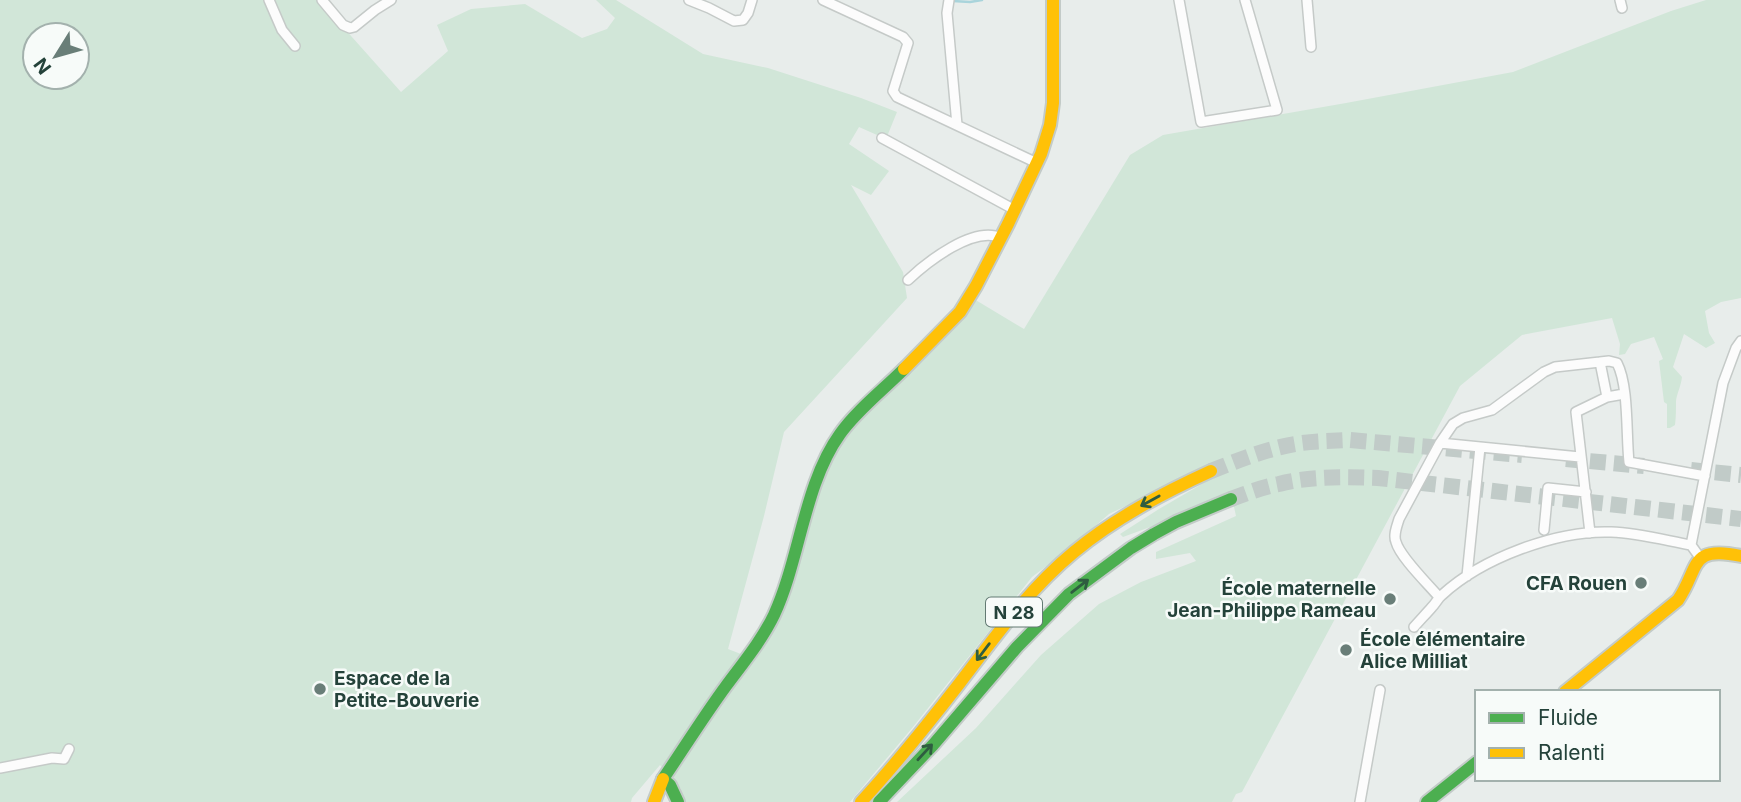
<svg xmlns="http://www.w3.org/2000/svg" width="1741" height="802" font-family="Inter,sans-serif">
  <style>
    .green { fill: #d1e6d8; fill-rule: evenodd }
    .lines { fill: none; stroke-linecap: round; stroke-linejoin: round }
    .stream { stroke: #a9d4db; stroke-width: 2.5 }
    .highway-tunnel { stroke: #c1cbc8; stroke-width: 16; stroke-dasharray: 16 8; stroke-linecap: butt }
    .street-casing { stroke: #c5cac8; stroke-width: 12 }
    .fast-casing { stroke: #c3cbc8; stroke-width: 16 }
    .slow-casing { stroke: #c3cbc8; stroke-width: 16 }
    .street { stroke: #fcfcfc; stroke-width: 9 }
    .fast { stroke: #4caf50; stroke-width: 12 }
    .slow { stroke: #ffc107; stroke-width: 12 }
    .oneway { stroke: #2e5d40 }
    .poi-dot { fill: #697e78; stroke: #f7fbf9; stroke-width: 2.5 }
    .labels { text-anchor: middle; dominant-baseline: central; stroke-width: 5; stroke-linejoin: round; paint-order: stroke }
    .shield { fill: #f7fbf9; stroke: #637a73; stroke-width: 2 }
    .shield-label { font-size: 18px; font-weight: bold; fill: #24423a }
    .poi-label { font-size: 19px; font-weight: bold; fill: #24423a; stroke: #f7fbf9; text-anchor: end }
  </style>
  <rect width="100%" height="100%" fill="#e8edeb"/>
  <!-- green -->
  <path class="green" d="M0 0H319L401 92 448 51 437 25 471 9 525 4 582 38 607 29 615 18 596 0H616L703 54 768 68 861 98 897 112 886 139 859 127 849 144 889 171 871 195 851 185 903 272 907 298 784 432 764 516 728 649 746 656 774 609 822 459 969 296 1024 329 1130 155 1163 135 1346 103 1513 72 1671 11 1706 0H1741V298L1721 302 1705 311 1709 333 1715 343 1706 348 1684 334 1673 367 1682 377C1681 386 1677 393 1676 401 1676 409 1676 417 1675 425L1670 428H1667V404L1664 402 1659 361 1663 359 1654 337 1631 344 1625 354 1619 355 1620 344 1612 318 1522 335 1460 386 1242 792 1236 794 1232 802H897L976 728 1041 655 1099 604 1141 582 1196 561 1190 553 1156 559V552L1236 516 1231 493 1172 519 1123 537 1120 534 1159 509 1214 477 1208 467 1109 514 1069 549 1032 577 913 727 850 802H680L681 789 660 765 632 798 631 802H0ZM35 35H77V77H35Z"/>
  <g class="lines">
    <!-- stream -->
    <path class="stream" d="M953 1 970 2 982 0"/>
    <!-- highway-tunnel -->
    <path class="highway-tunnel" d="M1566 459 1644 466
      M1691 470 1741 475
      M1211 471C1239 460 1266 449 1295 444 1313 441 1332 441 1350 440L1522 455
      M1231 499C1247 493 1263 487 1279 484 1311 476 1345 477 1378 478L1741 519"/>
    <defs>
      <path id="street" d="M269 0 282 30 295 46
        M322 0 343 25 350 28 354 27 375 10 391 0
        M689 0 709 8 734 21 743 20 748 13 752 0
        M823 0 903 37 908 43 893 91 897 97 1037 163
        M949 0 947 13 957 125
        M1179 0 1201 122 1277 110 1245 0
        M1307 0 1311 47
        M1620 0 1622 8
        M882 138 1015 210
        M908 280C927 262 974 225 1001 238
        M1600 362 1607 397
        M1440 443 1580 457
        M1544 530 1548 488 1586 492
        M1590 533 1576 412 1607 397 1624 394
        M1691 545 1723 383 1736 348 1741 341
        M1467 576 1480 447
        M1439 597C1428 584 1400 557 1396 542 1393 535 1397 526 1399 519L1440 443 1453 424 1463 418 1492 410 1544 372 1555 367 1609 361 1617 363C1629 386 1626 435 1629 462L1705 476
        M1414 627C1420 620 1426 614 1432 607 1436 603 1438 598 1442 595 1482 558 1557 530 1611 532 1638 533 1664 540 1691 545L1701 559
        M0 768 52 758 64 759 69 749
        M1360 802 1380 690"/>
      <path id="fast" d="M678 802 670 785 663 779C684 748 704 716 726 686 743 663 762 640 774 615 800 559 804 484 840 434 856 411 883 390 904 369
        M879 802 933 745 1017 647 1069 594 1131 548 1154 534 1176 522 1231 499
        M1427 802 1477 762"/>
      <path id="slow" d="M904 369 960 312 976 286 1008 224 1041 154 1050 125 1053 103V0
        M1565 692 1678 600C1700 568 1688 545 1741 556
        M654 802 663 779
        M861 802C896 764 928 724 959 684 995 637 1029 589 1074 552 1115 518 1163 493 1211 471"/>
    </defs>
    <!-- street casing -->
    <use href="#street" class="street-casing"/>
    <!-- fast casing -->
    <use href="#fast" class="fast-casing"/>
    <!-- slow casing -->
    <use href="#slow" class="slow-casing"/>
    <!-- street -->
    <use href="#street" class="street"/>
    <!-- fast -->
    <use href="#fast" class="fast"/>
    <!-- slow -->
    <use href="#slow" class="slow"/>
  </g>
  <!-- one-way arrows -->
  <defs><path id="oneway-shaft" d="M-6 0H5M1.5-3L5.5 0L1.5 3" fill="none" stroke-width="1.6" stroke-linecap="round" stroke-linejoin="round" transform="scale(1.75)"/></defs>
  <g class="oneway">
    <use href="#oneway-shaft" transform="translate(1150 501) rotate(151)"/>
    <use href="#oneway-shaft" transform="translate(1080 586) rotate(-38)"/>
    <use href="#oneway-shaft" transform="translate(983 652) rotate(127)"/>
    <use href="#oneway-shaft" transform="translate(925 752) rotate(-47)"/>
  </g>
  <!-- markers -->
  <g class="poi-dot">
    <circle cx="1641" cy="583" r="7"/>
    <circle cx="1390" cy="599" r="7"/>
    <circle cx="1346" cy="650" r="7"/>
    <circle cx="320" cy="689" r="7"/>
  </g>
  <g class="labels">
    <!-- shield labels -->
    <rect class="shield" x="986" y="597.5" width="56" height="29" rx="5"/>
    <g class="shield-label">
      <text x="1014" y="612">N 28</text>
    </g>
    <!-- poi labels -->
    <g class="poi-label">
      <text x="1627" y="583">CFA Rouen</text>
      <text x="1376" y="588">École maternelle<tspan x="1376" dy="22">Jean-Philippe Rameau</tspan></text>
      <text x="1360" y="639" text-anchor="start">École élémentaire<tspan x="1360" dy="22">Alice Milliat</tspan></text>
      <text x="334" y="678" text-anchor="start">Espace de la<tspan x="334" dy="22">Petite-Bouverie</tspan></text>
    </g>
  </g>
  <!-- legend -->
  <rect x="1475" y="690" width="245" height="91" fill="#f7fbf9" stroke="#a3b1ad" stroke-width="2"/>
  <rect x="1489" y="713" width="35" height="10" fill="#4caf50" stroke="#a3b1ad" stroke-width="2"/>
  <text x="1538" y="725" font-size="21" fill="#24423a">Fluide</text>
  <rect x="1489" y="748" width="35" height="10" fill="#ffc107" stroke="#a3b1ad" stroke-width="2"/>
  <text x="1538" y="760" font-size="21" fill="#24423a">Ralenti</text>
  <!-- north arrow -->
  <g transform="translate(56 56) rotate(233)"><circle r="33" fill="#f7fbf9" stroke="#a3b1ad" stroke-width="2"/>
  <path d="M0-5L12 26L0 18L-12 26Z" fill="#697e78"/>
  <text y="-10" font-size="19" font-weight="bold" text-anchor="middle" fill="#24423a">N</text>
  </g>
</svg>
